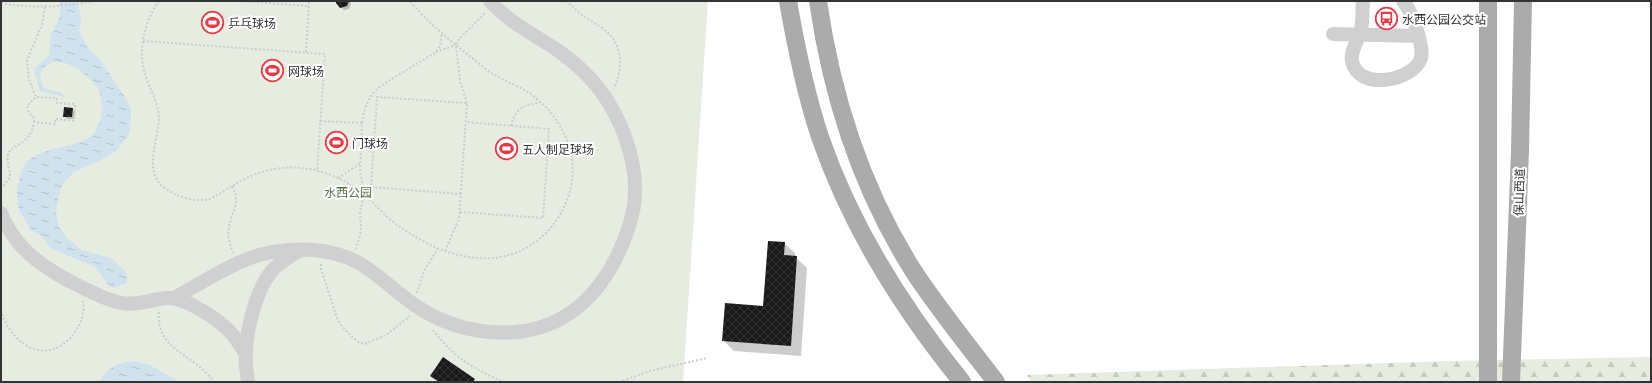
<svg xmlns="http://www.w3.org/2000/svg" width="1652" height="383" font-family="'Titillium Web','Noto Sans SC',sans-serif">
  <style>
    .forest { fill: url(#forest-firs) }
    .green { fill: #e6ecdf }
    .water { fill: url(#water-ripples) }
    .shadow { fill: #0003 }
    .building { fill: url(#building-cross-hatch) }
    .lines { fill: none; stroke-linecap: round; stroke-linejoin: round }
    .path { stroke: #cdcdcd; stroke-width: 2; stroke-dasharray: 2 2; stroke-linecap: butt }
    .minor { stroke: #d0d0d0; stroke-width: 14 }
    .major { stroke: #ababab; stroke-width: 18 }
    .labels { text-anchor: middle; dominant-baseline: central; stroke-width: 4; stroke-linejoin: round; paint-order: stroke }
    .poi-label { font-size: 12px; fill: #333; stroke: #fff; text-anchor: start }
    .park-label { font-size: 12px; fill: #56703f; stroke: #fff }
    .street-label { font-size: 12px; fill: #333; stroke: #fff }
  </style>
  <defs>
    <pattern id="forest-firs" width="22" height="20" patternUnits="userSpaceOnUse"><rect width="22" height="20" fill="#e6ecdf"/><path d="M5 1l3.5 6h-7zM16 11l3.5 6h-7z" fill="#c6cbc0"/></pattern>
    <pattern id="water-ripples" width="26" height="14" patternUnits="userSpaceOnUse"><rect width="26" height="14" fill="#cfe2ee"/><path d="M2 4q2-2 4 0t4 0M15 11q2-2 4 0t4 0" fill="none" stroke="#b2c2cd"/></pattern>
    <pattern id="building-cross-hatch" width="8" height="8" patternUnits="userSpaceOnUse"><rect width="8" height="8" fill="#1a1a1a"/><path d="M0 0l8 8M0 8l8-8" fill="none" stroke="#333"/></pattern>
  </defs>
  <rect width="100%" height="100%" fill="#fff"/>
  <!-- forest -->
  <path class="forest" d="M1651 357V382H1031L1027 375 1449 361Z"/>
  <!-- green -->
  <path class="green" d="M1 1H708L683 382H1Z"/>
  <!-- water -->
  <path class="water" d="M60 1H78L81 20 79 31 88 48 100 60 125 97 131 109V123L129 134 116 151 101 160 74 172 65 181 60 189 56 212 59 227 66 237 82 250 111 258 125 271 127 276V283L113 288 109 286 95 267 50 248C44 239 42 233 30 231V227C19 212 15 204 18 185 20 179 20 173 23 167 31 151 62 148 77 143 84 141 91 138 95 132 103 122 103 100 98 88 97 85 94 83 92 81 81 71 69 60 53 62 40 68 37 76 44 88 51 92 57 90 63 94L64 97 40 91 35 73V68L50 54V35L60 17Z
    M134 361 150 365 179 382H99C109 367 116 363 134 361Z"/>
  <!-- shadow -->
  <path class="shadow" d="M337 1H349L351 3 349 9 344 10 337 3Z
    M72 109 75 112 74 119H67L64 116Z
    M784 243 795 253V257L807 268 801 356 734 351 723 340 764 307Z"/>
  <!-- building -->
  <path class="building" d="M336 1H349L347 6 340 8 336 3Z
    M64 107 73 108 72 117H63Z
    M768 241 785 242 784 255 797 256 791 346 722 341 725 303 763 306Z
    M443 357 475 379 473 382H439L430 376Z"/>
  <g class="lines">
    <!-- path -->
    <path class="path" d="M159 1C144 22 137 52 146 77 150 90 158 102 159 117 159 138 144 167 161 185 173 196 194 203 209 199 218 196 226 189 234 185 253 173 278 165 301 168 324 170 347 180 365 195 374 203 382 213 392 221 431 251 485 274 531 245 553 231 569 206 572 180 577 148 558 114 532 95 518 85 501 80 487 70 460 48 432 28 410 1
      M241 1 309 6
      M566 1C573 7 580 14 588 19 594 23 600 26 606 31 623 45 623 69 614 88
      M1 3C31 9 65 7 95 1
      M143 41 325 54 317 171
      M306 52 309 1
      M436 52 456 45
      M467 103 460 81 456 45 459 39 485 13
      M320 121 362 123 360 170 364 194 360 213 361 231 356 249
      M34 122V118L29 113 27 106 36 97
      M362 123C364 107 369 95 382 85L436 52 440 46 442 33
      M511 126C516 107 523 106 541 102
      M338 178 358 165 360 162
      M232 186C242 205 231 210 229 228 227 237 230 244 233 253
      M1 189 10 177C10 170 7 162 8 155 11 143 31 146 34 122L55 124V119L74 121 75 104 57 103V98L36 97 29 80 27 60 42 25 45 6
      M460 212 543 218 549 129 466 122
      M445 251 459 219 467 103 377 97 371 187 461 194
      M321 264V269L338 321 348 333 358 342 365 344 386 335 410 316
      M417 293 424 271 438 248
      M1 310C10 345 49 369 75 332 81 323 85 313 83 301
      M159 312C155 350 195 354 214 382
      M433 330C451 355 477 372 505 382
      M619 382 650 371 707 358"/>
    <!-- minor -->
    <path class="minor" d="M1363 1C1362 10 1363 20 1361 29 1359 39 1350 51 1352 61 1358 92 1414 81 1421 58 1423 50 1420 42 1418 34 1415 22 1411 11 1403 1
      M1333 34 1419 36
      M1 213C16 252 50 272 85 289 97 294 108 301 122 303 137 306 152 299 167 298 185 297 220 320 232 334 237 340 241 347 246 354
      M174 298C224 271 252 246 312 250 364 253 380 282 419 308 438 320 459 328 481 331 545 340 591 311 618 254 625 239 631 222 634 206 639 170 626 130 607 100 595 81 578 65 560 52 536 35 510 24 490 1
      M248 382C247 373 245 363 246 354 246 331 256 290 271 272 278 263 291 256 300 250"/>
    <!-- major -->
    <path class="major" d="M788 1C796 47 805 92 820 137 851 227 902 308 962 382
      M818 1C832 98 863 193 916 275 941 312 969 347 996 382
      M1488 382V1
      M1511 382 1520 151 1523 1"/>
  </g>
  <!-- icons -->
  <defs>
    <symbol id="bus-ring" viewBox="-11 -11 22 22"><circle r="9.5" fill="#fff" stroke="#e63946" stroke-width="1.5"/><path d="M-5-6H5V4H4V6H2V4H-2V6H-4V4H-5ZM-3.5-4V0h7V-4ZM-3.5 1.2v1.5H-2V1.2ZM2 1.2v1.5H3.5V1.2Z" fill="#e63946"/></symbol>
    <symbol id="stadium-ring" viewBox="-11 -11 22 22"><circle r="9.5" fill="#fff" stroke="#e63946" stroke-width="1.5"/><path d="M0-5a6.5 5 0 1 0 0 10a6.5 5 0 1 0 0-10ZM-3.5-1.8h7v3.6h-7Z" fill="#e63946"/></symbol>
  </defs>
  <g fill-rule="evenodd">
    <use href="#bus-ring" x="1374" y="6" width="25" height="25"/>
    <use href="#stadium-ring" x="200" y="10" width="25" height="25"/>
    <use href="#stadium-ring" x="260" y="58" width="25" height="25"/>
    <use href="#stadium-ring" x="324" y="130" width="25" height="25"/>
    <use href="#stadium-ring" x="494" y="136" width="25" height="25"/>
  </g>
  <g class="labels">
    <!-- poi labels -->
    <g class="poi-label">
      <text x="1402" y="19">水西公园公交站</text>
      <text x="228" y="23">乒乓球场</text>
      <text x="288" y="71">网球场</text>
      <text x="352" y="143">‌门球场‌</text>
      <text x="522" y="149">五人制足球场</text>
    </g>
    <!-- park labels -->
    <g class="park-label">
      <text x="348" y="192">水西公园</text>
    </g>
    <!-- street labels -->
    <g class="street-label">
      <text transform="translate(1519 192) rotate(-88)">保山西道</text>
    </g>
  </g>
  <!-- border -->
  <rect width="1652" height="383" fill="none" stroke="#333333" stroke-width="4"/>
</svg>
